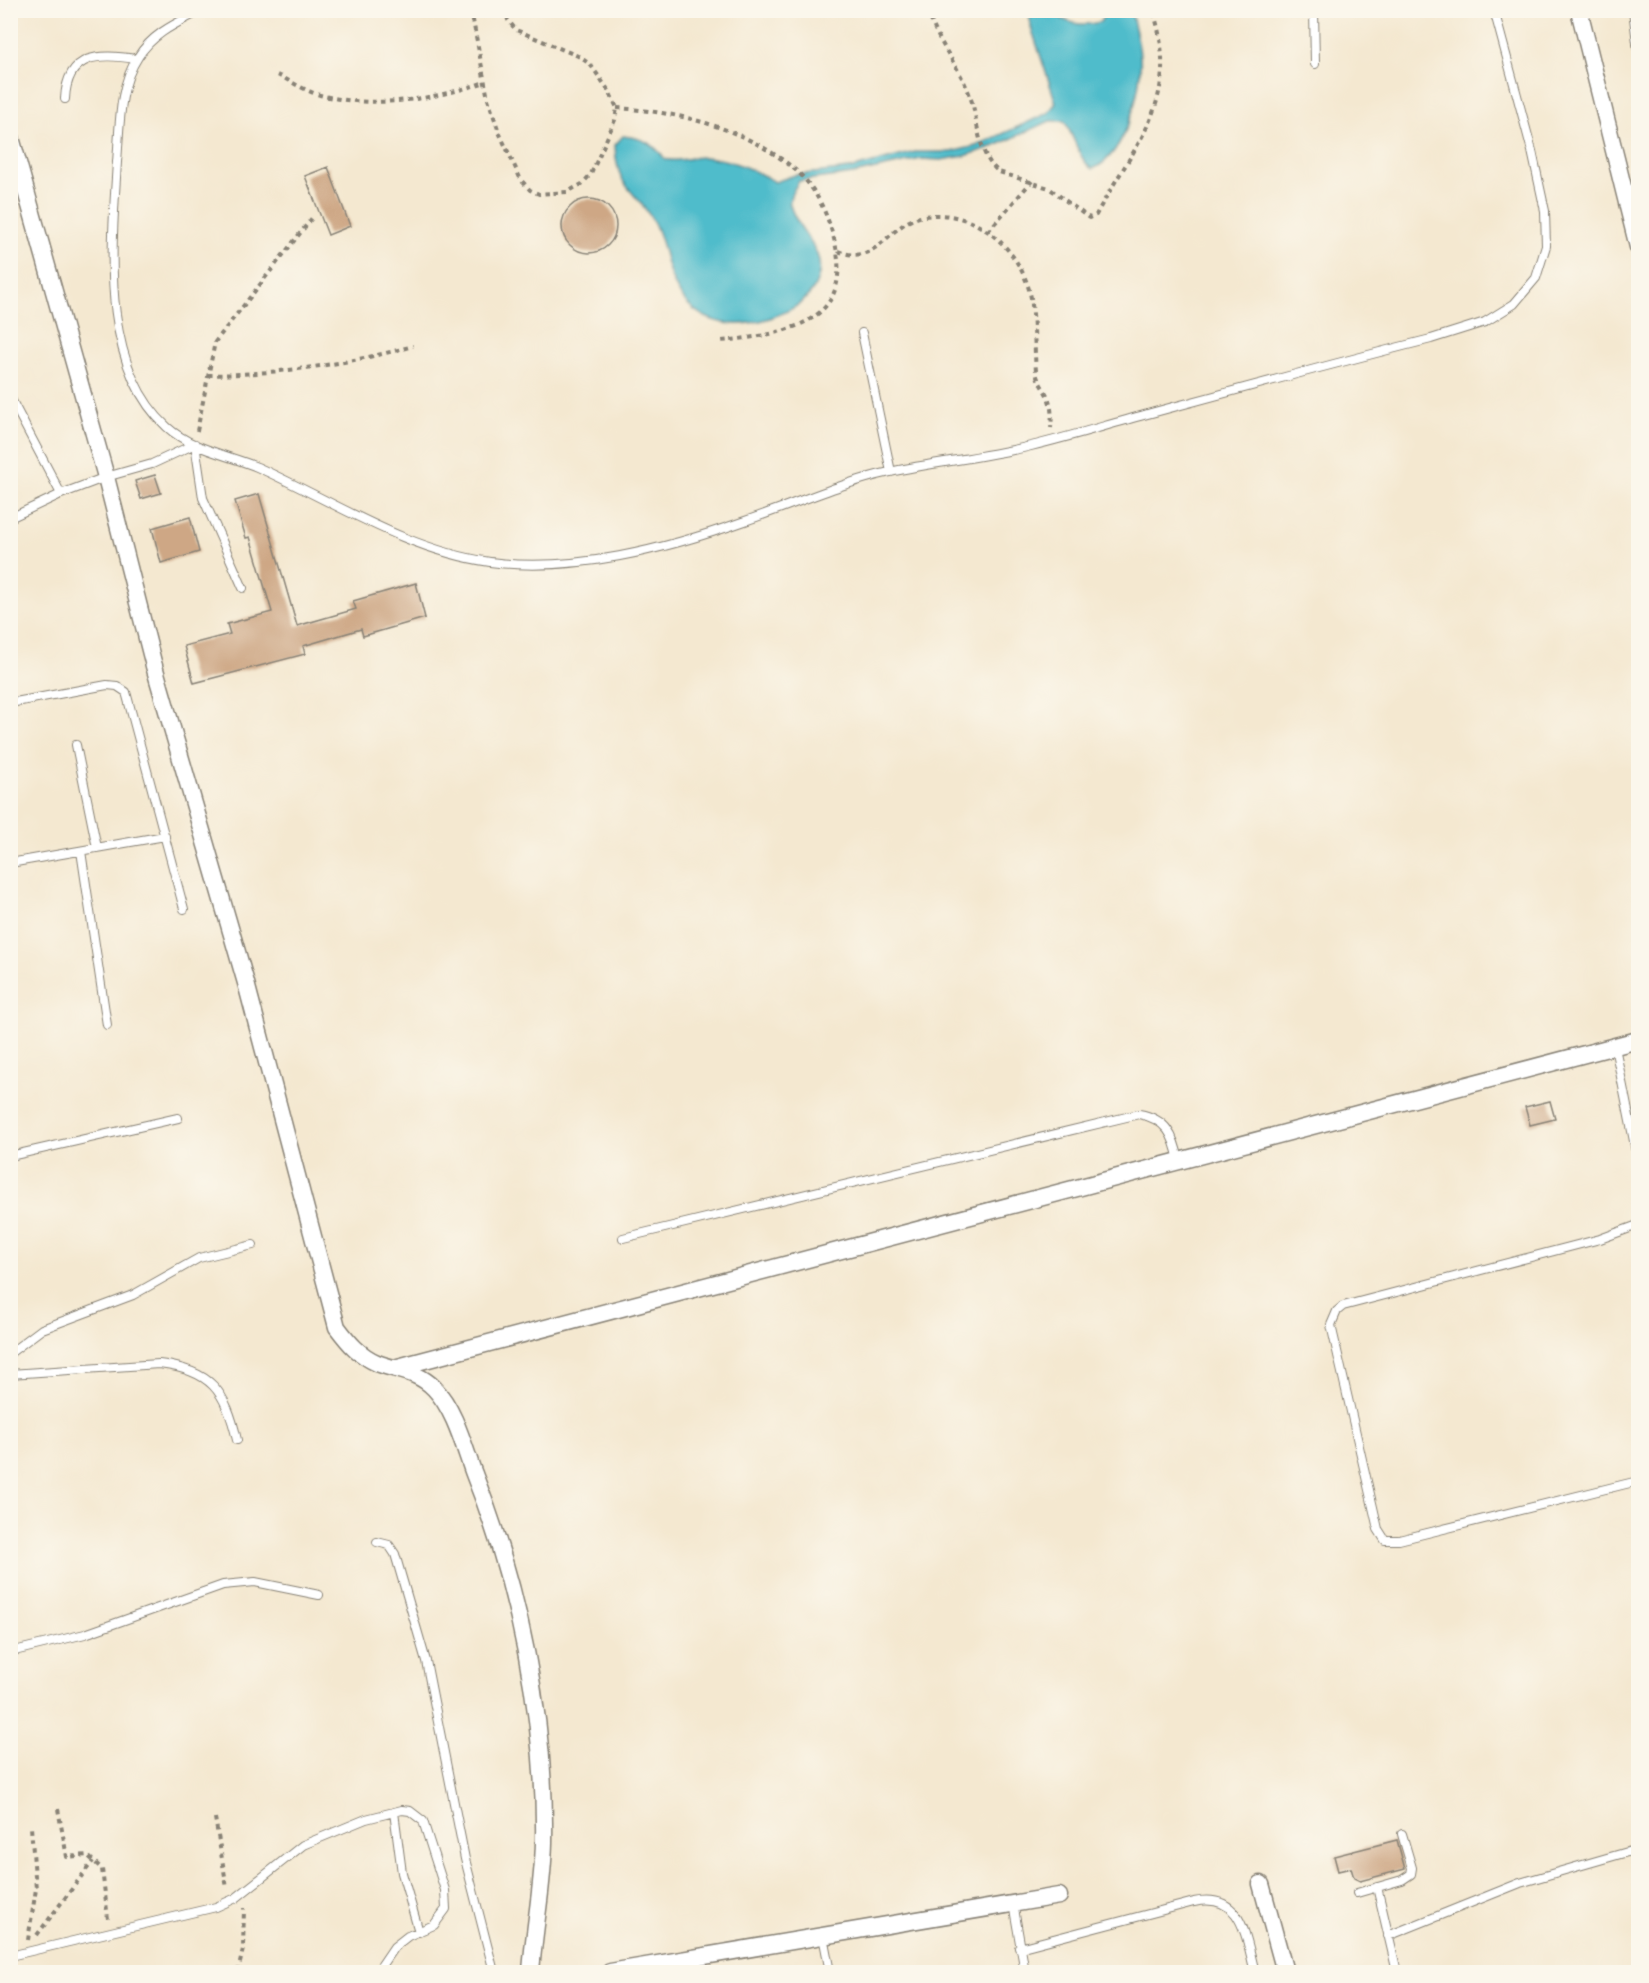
<svg xmlns="http://www.w3.org/2000/svg" width="1649" height="1983" font-family="Alegreya,serif">
  <style>
    .water { fill: #50bccb; stroke: #366c74; stroke-width: 1.5 }
    .building { fill: #cea785 }
    .lines { fill: none; stroke-linecap: round; stroke-linejoin: round }
    .lane-casing { stroke: #888276; stroke-width: 10 }
    .street-casing { stroke: #888276; stroke-width: 19 }
    .path { stroke: #888276; stroke-width: 4; stroke-dasharray: 4.5 4.5; stroke-linecap: butt }
    .lane { stroke: #fff; stroke-width: 8 }
    .street { stroke: #fff; stroke-width: 16 }
  </style>
  <rect width="100%" height="100%" fill="#fbf7ec"/>
  <filter id="ink" filterUnits="userSpaceOnUse"><feTurbulence type="fractalNoise" baseFrequency=".0167" numOctaves="2"/><feDisplacementMap in="SourceGraphic" scale="12" xChannelSelector="R" yChannelSelector="G"/><feConvolveMatrix kernelMatrix="1 2 1 2 8 2 1 2 1" color-interpolation-filters="sRGB"/></filter>
  <filter id="wash" filterUnits="userSpaceOnUse"><feTurbulence type="fractalNoise" baseFrequency=".008" numOctaves="4" result="noise"/><feDisplacementMap in="SourceGraphic" scale="24" xChannelSelector="R" yChannelSelector="G"/><feGaussianBlur stdDeviation="1.35" result="paint"/><feColorMatrix in="noise" values="0 0 0 0 0 0 0 0 0 0 0 0 0 0 0 0 0 1.4 0 .05"/><feComposite in="paint" operator="in"/></filter>
  <g filter="url(#wash)">
    <rect width="100%" height="100%" fill="#f4e8d0"/>
    <!-- water -->
    <path class="water" d="M1029 11H1054C1063 25 1086 26 1100 22L1107 11H1131C1134 25 1139 41 1140 56 1143 89 1125 157 1092 169 1078 158 1075 137 1064 121H1050L995 146 965 156 941 160 921 159 853 174 799 181C795 188 788 197 790 205 798 235 833 252 814 288 804 305 787 312 770 318 729 332 690 322 672 279 665 262 663 240 654 223 635 186 617 193 615 145L623 136C643 138 653 143 665 159 679 163 689 157 703 157 729 158 753 169 775 182L795 175 850 169 915 152H951L976 146 1048 113 1056 103 1031 27Z"/>
    <g id="blocks">
      <!-- building -->
      <path class="building" d="M328 167 350 226 328 235 305 176Z
        M562 226a27 27 0 1 1 54 0a27 27 0 1 1-54 0Z
        M155 475 161 493 141 499 135 481Z
        M259 494 297 626 356 609 353 601 416 583 425 618 363 636 361 629 303 646 305 654 194 683 184 646 230 634 227 624 272 612 250 537 246 538 235 501Z
        M190 517 199 552 161 563 152 528Z
        M1550 1101 1555 1119 1530 1125 1525 1107Z
        M1397 1840 1405 1869 1360 1881 1354 1878 1351 1868 1338 1871 1334 1856Z"/>
    </g>
  </g>
  <g filter="url(#ink)">
    <use href="#blocks" fill-opacity="0" stroke="#888276" stroke-width="1.5"/>
    <g class="lines">
      <defs>
        <path id="lane" d="M202 10C177 23 153 33 138 57 118 87 120 128 117 162 112 245 99 365 167 427 191 449 228 455 257 467 333 501 406 550 490 562 574 573 666 549 745 521 793 505 840 483 890 472 937 462 985 457 1031 446 1069 437 1107 425 1144 415 1240 389 1335 363 1431 339L1485 322 1514 304 1536 278 1546 246 1545 211 1532 151 1494 10
          M1314 10 1315 64
          M1633 10 1638 51
          M65 99C67 53 100 53 136 59
          M862 333 891 472
          M10 397 61 494
          M10 518 61 494 106 477 152 464 195 444 203 498 243 588
          M10 703 107 685 117 686 126 692 184 909
          M76 745 97 848
          M81 851 107 1025
          M10 863 165 836
          M1615 1047 1638 1161
          M10 1156 178 1118
          M1638 1225 1600 1239 1343 1306 1337 1311 1331 1325 1378 1529 1385 1540H1399L1638 1481
          M623 1238 1139 1114C1167 1119 1174 1136 1179 1161
          M10 1353 42 1329 133 1295 199 1258 253 1245
          M10 1374 159 1364C211 1370 226 1391 237 1440
          M377 1542 389 1545 395 1554 426 1661 465 1859 494 1972
          M10 1652 85 1634 223 1585 255 1582 319 1595
          M394 1812 402 1873 419 1932
          M1377 1887 1397 1972
          M1357 1893 1402 1880 1411 1874 1412 1868 1402 1834
          M1013 1903 1025 1972
          M823 1936 830 1972
          M1388 1936 1520 1883 1638 1849
          M1019 1948 1194 1902C1243 1892 1245 1936 1255 1972
          M10 1956 216 1907 236 1898 303 1845 366 1819 402 1810 410 1811 423 1821 445 1890 446 1909 434 1925 408 1936 394 1947 377 1972"/>
        <path id="street" d="M1579 10 1638 247
          M10 134 106 477 154 666 246 983 337 1327C349 1343 359 1355 377 1363 398 1371 417 1371 434 1388 455 1410 464 1447 474 1474 519 1586 546 1721 544 1842 543 1886 534 1929 531 1972
          M398 1367 1638 1040
          M1261 1884 1285 1972
          M610 1972 1059 1896"/>
      </defs>
      <!-- lane casing -->
      <use href="#lane" class="lane-casing"/>
      <!-- street casing -->
      <use href="#street" class="street-casing"/>
      <!-- path -->
      <path class="path" d="M471 10 488 99 499 132 521 180 530 190 539 194 567 192 582 184 591 174 615 120 617 108 609 91 590 64 578 56 516 30 508 20 506 10
        M928 10C936 43 961 67 971 99 979 123 977 155 999 172L1049 188 1089 218 1096 215C1136 141 1182 102 1153 10
        M277 75C291 81 305 91 320 95 374 109 433 100 485 82
        M617 108C679 112 742 127 792 167 813 184 824 206 832 232 860 321 791 334 721 341
        M988 231 1032 181
        M838 251C879 268 888 221 925 216 976 208 1022 250 1031 298 1035 322 1034 347 1036 371 1037 382 1046 390 1049 400 1052 409 1052 419 1051 428
        M208 375C279 374 344 365 413 346
        M197 431 215 342 312 218
        M58 1809 67 1857 87 1855 102 1869 108 1919
        M215 1818 227 1888
        M37 1935 93 1861
        M28 1940 36 1889 31 1827
        M238 1972 243 1949 244 1908"/>
      <!-- lane -->
      <use href="#lane" class="lane"/>
      <!-- street -->
      <use href="#street" class="street"/>
    </g>
  </g>
  <!-- margin -->
  <rect width="1649" height="1983" fill="none" stroke="#fbf7ec" stroke-width="36"/>
</svg>
